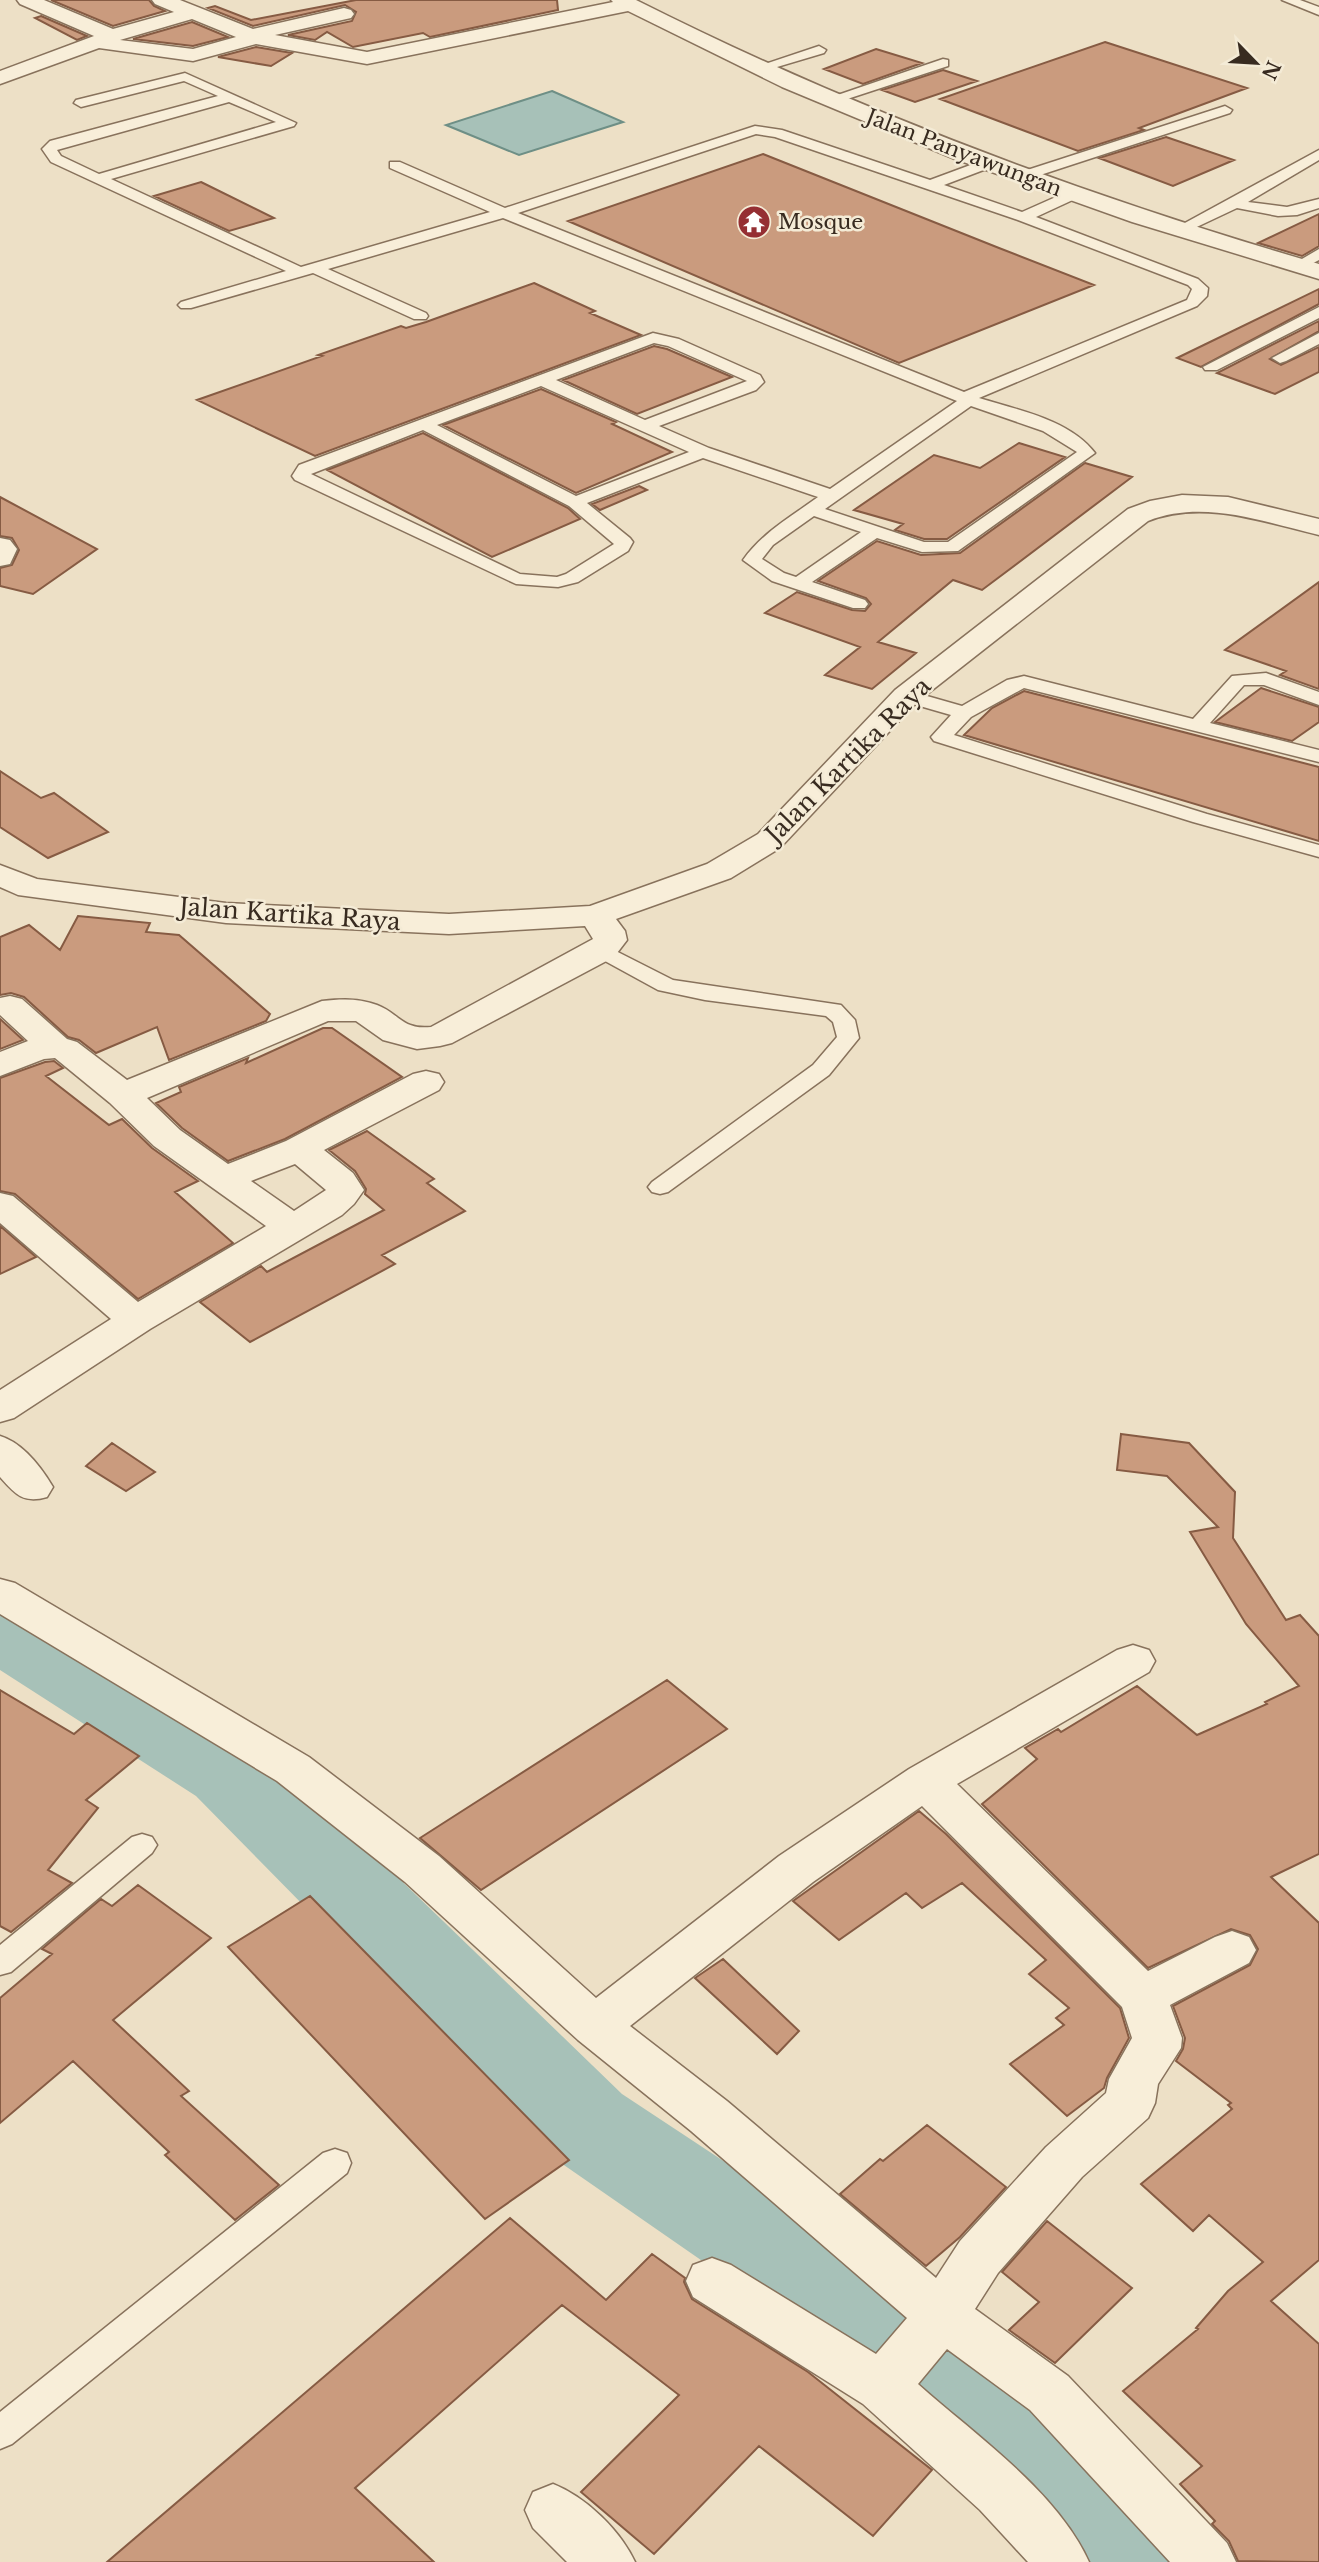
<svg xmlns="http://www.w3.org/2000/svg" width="1319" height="2562" font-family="'Libre Baskerville',serif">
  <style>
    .water { fill: #a7c1b8; stroke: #6e8f86; stroke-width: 2 }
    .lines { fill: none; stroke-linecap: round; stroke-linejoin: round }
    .river { fill: #a7c1b8; fill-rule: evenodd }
    .building { fill: #ca9b7e; stroke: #865b43; stroke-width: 2 }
    .service-casing { stroke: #88725c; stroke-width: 3 }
    .minor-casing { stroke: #88725c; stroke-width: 3 }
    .service { fill: #f8eed9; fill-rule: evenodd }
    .minor { fill: #f8eed9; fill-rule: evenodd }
    .labels { text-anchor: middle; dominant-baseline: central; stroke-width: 5; stroke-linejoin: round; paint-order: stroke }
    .far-street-label { font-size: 21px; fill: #382b20; stroke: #f4ebd6 }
    .far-poi-label { font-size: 21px; fill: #382b20; stroke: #f4ebd6; text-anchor: start }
    .street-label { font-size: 24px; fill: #382b20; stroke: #f4ebd6 }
  </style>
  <rect width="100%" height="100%" fill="#ede0c6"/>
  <!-- water -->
  <path class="water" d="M552 91 623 122 519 155 446 125Z"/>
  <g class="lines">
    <!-- river -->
    <path class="river" d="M0 1595 31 1605 262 1746 622 2094 787 2203 1035 2390 1152 2524 1169 2562H1038L955 2462 711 2267 548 2154 196 1796 0 1670Z"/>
  </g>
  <!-- building -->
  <path class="building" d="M51 0H149L154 6 165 11 113 26Z
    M356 0H557L558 10 430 37 423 33 353 47 327 32 315 40 288 35 352 21 356 12 345 5 253 26 208 8 215 6 251 20Z
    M41 16 87 36 77 40 35 18Z
    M192 22 228 37 193 46 133 39Z
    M1105 42 1247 88 1139 128 1144 130 1078 151 940 99Z
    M256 47 292 53 271 66 218 57Z
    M876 49 922 63 863 84 824 69Z
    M943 70 977 81 915 102 882 90Z
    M1166 137 1234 160 1173 186 1099 158Z
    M763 154 999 248 1094 285 899 363 568 221Z
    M201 182 274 218 229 231 154 196Z
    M1319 214V246L1302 256 1258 243Z
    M534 283 595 311 590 313 641 335 315 456 197 400 322 356 318 355 401 326 406 328 426 322Z
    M1319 289V304L1201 367 1177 358Z
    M1319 321V331L1270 359 1281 365 1319 347V372L1275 394 1217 373Z
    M654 346 667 349 732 377 637 414 563 380Z
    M541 389 616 422 612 424 672 452 576 493 443 425Z
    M423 433 568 508 580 519 492 557 327 470Z
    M1019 443 1065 457 947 539H924L895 530 903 524 854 510 934 455 980 468Z
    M1085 463 1132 477 982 590 953 580 878 642 916 653 872 689 825 675 860 647 765 613 797 592 852 610 865 611 871 604 866 598 818 581 877 541 921 555 960 553Z
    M639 486 647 490 600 510 592 504Z
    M0 497 97 549 33 594 0 586V568L12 565 19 550 12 538 0 536Z
    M1319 582V689L1280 675 1286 671 1225 650Z
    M1261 688 1319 707V722L1292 741 1215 722Z
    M1024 691 1319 767V841L964 735 992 708Z
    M0 771 41 798 54 793 108 832 48 858 0 827Z
    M78 916 150 923 146 932 179 935 270 1014 266 1021 169 1060 157 1027 96 1053 79 1040 68 1037 24 997 11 993 0 995V937L29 925 60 950Z
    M0 1019 23 1040 0 1049Z
    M323 1028H332L402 1077 285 1139 228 1161 182 1128 156 1103 181 1092 179 1087 248 1058 246 1063Z
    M54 1061 63 1068 46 1076 109 1125 122 1119 152 1148 198 1181 175 1192 233 1243 138 1299 15 1194 0 1191V1078L45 1062Z
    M367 1131 434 1179 427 1183 465 1211 382 1255 395 1264 250 1342 200 1302 261 1266 267 1272 384 1210 365 1194 366 1189 355 1171 329 1150Z
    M0 1226 36 1257 0 1274Z
    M1121 1434 1189 1443 1235 1492 1233 1538 1286 1620 1300 1615 1319 1636V1854L1271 1877 1319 1923V2260L1271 2301 1319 2344V2562L1238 2561 1229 2541 1212 2524 1215 2521 1180 2484 1202 2466 1123 2391 1198 2329 1196 2328 1228 2291 1263 2262 1209 2215 1193 2231 1141 2184 1232 2109 1228 2105 1231 2103 1176 2061 1183 2049 1185 2038 1173 2006 1250 1965 1258 1949 1250 1935 1231 1929 1148 1968 982 1804 1037 1759 1025 1748 1058 1729 1061 1732 1137 1686 1197 1735 1267 1704 1265 1702 1299 1686 1246 1624 1190 1532 1218 1527 1167 1476 1117 1470Z
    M112 1443 155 1472 126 1491 86 1466Z
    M667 1680 727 1729 481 1890 420 1838Z
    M0 1690 74 1734 87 1723 139 1756 86 1800 98 1808 48 1870 72 1883 11 1932 0 1926Z
    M919 1811 946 1834 1120 2008 1129 2038 1107 2078 1104 2088 1067 2116 1010 2064 1064 2025 1056 2018 1069 2008 1029 1974 1046 1960 962 1883 922 1908 906 1893 839 1940 793 1901Z
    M138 1885 211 1938 113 2020 189 2091 181 2096 279 2185 235 2220 165 2155 169 2152 73 2061 0 2123V1998L52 1954 42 1949 101 1899 112 1906Z
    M310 1896 569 2160 485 2219 228 1947Z
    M723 1959 799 2031 777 2054 695 1978Z
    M927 2125 1006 2187 960 2237 926 2266 840 2194 880 2159 883 2161Z
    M510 2218 606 2300 652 2254 685 2278 684 2282 692 2299 808 2372 932 2470 873 2536 759 2446 654 2554 581 2492 679 2395 562 2305 355 2488 434 2562H107Z
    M1047 2221 1132 2288 1055 2363 1009 2330 1039 2302 1002 2272Z"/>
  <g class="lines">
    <defs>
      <path id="service" d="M1282 0H1300L1319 7V15Z
        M819 46 826 50 824 53 760 72 753 68Z
        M943 59 948 60V66L835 103 830 104 823 100Z
        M185 73 296 123 294 126 111 179 301 267 490 212 390 168V162H400L505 208 755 126 782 130 930 180 984 160H994V166L944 185 1022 212 1067 192H1077L1079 195 1077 198 1036 217 1198 279 1208 288 1207 296 1197 306 979 398C1017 410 1069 419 1095 453L958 551 922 552 877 538 812 582 865 600 868 604 865 608H853L772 581 743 560C763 532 792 516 818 497L703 458 587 503 630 538 633 542 628 551 578 582 558 587 516 584 295 480 292 476 299 465 653 333 679 339 760 375 764 382 756 390 659 426 709 448 830 489 957 401 503 218 328 269 426 313 428 316 426 319H414L313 273 191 308H181L178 305 181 302 286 271 51 162 42 149 50 141 218 96 184 81 81 107 74 103 76 100ZM229 102 276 122 99 174 61 156 57 150ZM756 134 775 137 1018 220 1188 285 1192 289 1187 300 964 392 518 213ZM654 343 668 346 747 381 645 420 556 380ZM541 386 689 452 576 496 437 425ZM971 406 1043 431 1077 452 948 542H924L825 509ZM423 430 569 506 614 544 566 574 557 577 520 574 311 474ZM814 516 861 532 796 577 784 573 762 559 773 545Z
        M1225 106 1232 110 1230 113 1028 179 1023 180 1016 176 1018 173Z
        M1319 150V160L1248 202 1287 207 1319 199V208L1297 215 1278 216 1237 208 1184 233H1174L1172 230Z
        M1319 249V260L1298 271 1290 266Z
        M1319 307V318L1217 370H1205L1203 367Z
        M1319 333V344L1286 361 1280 363 1272 358Z
        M1266 673 1319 692V705L1264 685H1244L1210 723 1319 750V762L1024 688 971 717 954 735 1207 814 1319 845V857L1193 822 934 741 931 737 951 715 899 700 896 696 906 690 962 706 1007 680 1024 676 1193 719 1232 676Z
        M602 944 673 980 841 1005 855 1020 859 1038 829 1075 668 1192 660 1194 652 1192 648 1187 652 1182 813 1065 837 1037 833 1022 826 1016 705 1000 658 990 594 955 591 950 594 945Z
        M142 1834 152 1837 157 1845 152 1853 11 1972 0 1975V1945L132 1837Z
        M335 2149 347 2153 351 2163 347 2173 12 2444 0 2449V2412L323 2153Z"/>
      <path id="minor" d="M17 0H44L113 29 174 12 155 4 152 0H180L253 29 344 8 351 10 354 14 351 18 275 35 367 52 613 2 611 0H636C856 111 1083 195 1319 264V279L1132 222 955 159 782 87 628 11 367 64 256 44 193 61 99 48 0 84V71L94 36 20 4ZM192 19 236 37 193 49 120 40Z
        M1182 495 1228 497 1319 519V535C1263 522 1204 499 1148 521L917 702 780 848 731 878 616 919 625 931 627 940 614 957 452 1043 440 1046 417 1049 383 1040 356 1021H328L147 1098 180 1130 228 1164 286 1141 413 1074 426 1071 439 1074 444 1082 439 1090 324 1150 353 1173 364 1190 354 1204 342 1215 150 1329 14 1418 0 1422V1390L111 1319 0 1223V1193L13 1196 138 1302 266 1226 154 1146 110 1103 55 1058 44 1059 0 1076V1052L28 1041 0 1015V998L10 996 22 999 67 1039 77 1042 127 1080 322 1001C341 999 359 998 377 1005 400 1014 402 1030 431 1027L593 939 585 926 449 934 226 923 18 895 0 887V865L37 879 226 903 449 914 590 906 707 864 758 834 895 690 1128 509 1150 501ZM295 1164 326 1190 294 1211 251 1181Z
        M0 538 10 540 17 549 10 564 0 566Z
        M0 1436C23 1443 41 1467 53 1487L47 1497C23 1504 15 1494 0 1477Z
        M0 1579 15 1583 309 1757 439 1856 596 1998 779 1856 909 1769 1117 1650 1133 1645 1149 1650 1155 1661 1149 1672 957 1784 1148 1971 1215 1937 1232 1931 1249 1937 1256 1950 1249 1963 1170 2005 1182 2038 1181 2048 1158 2084 1155 2103 1148 2118 1082 2177 998 2273 975 2309 1068 2376 1227 2543 1236 2562H1170L1030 2410 947 2349 918 2384C975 2435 1057 2491 1089 2562H1028L980 2510 863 2404 693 2297 686 2281 693 2265 712 2258 731 2265 876 2354 907 2318 691 2131 578 2040 405 1882 277 1781 0 1614ZM922 1806 1122 2007 1132 2038 1109 2079 1106 2093 1046 2147 960 2241 936 2278 727 2101 630 2026 813 1882Z
        M553 2484C586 2497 620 2530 635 2562H567L533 2528 525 2510 533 2492Z"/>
    </defs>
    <!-- service casing -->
    <use href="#service" class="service-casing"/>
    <!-- minor casing -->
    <use href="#minor" class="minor-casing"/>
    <!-- service -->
    <use href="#service" class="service"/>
    <!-- minor -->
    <use href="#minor" class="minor"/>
  </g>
  <!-- icons -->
  <defs>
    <symbol id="temple-disc" viewBox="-11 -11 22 22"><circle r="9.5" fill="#952f33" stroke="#f4ebd6"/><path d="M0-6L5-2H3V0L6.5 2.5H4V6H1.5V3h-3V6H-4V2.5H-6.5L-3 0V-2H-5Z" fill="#fff"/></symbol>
  </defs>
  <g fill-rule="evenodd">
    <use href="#temple-disc" x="735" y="203" width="38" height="38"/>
  </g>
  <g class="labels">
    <!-- far-street labels -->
    <g class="far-street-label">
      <text transform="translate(964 153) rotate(21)">Jalan Panyawungan</text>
    </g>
    <!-- far-poi labels -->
    <g class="far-poi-label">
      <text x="778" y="222">Mosque</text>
    </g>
    <!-- street labels -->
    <g class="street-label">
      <text transform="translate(848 760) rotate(-45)">Jalan Kartika Raya</text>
      <text transform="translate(290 914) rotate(4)">Jalan Kartika Raya</text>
    </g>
  </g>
  <!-- north arrow -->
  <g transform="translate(1256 63) rotate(115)" stroke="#f4ebd6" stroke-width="5" paint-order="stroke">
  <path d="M0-5L12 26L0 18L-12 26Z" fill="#382b20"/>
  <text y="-10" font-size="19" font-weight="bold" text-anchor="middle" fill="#382b20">N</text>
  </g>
</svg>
